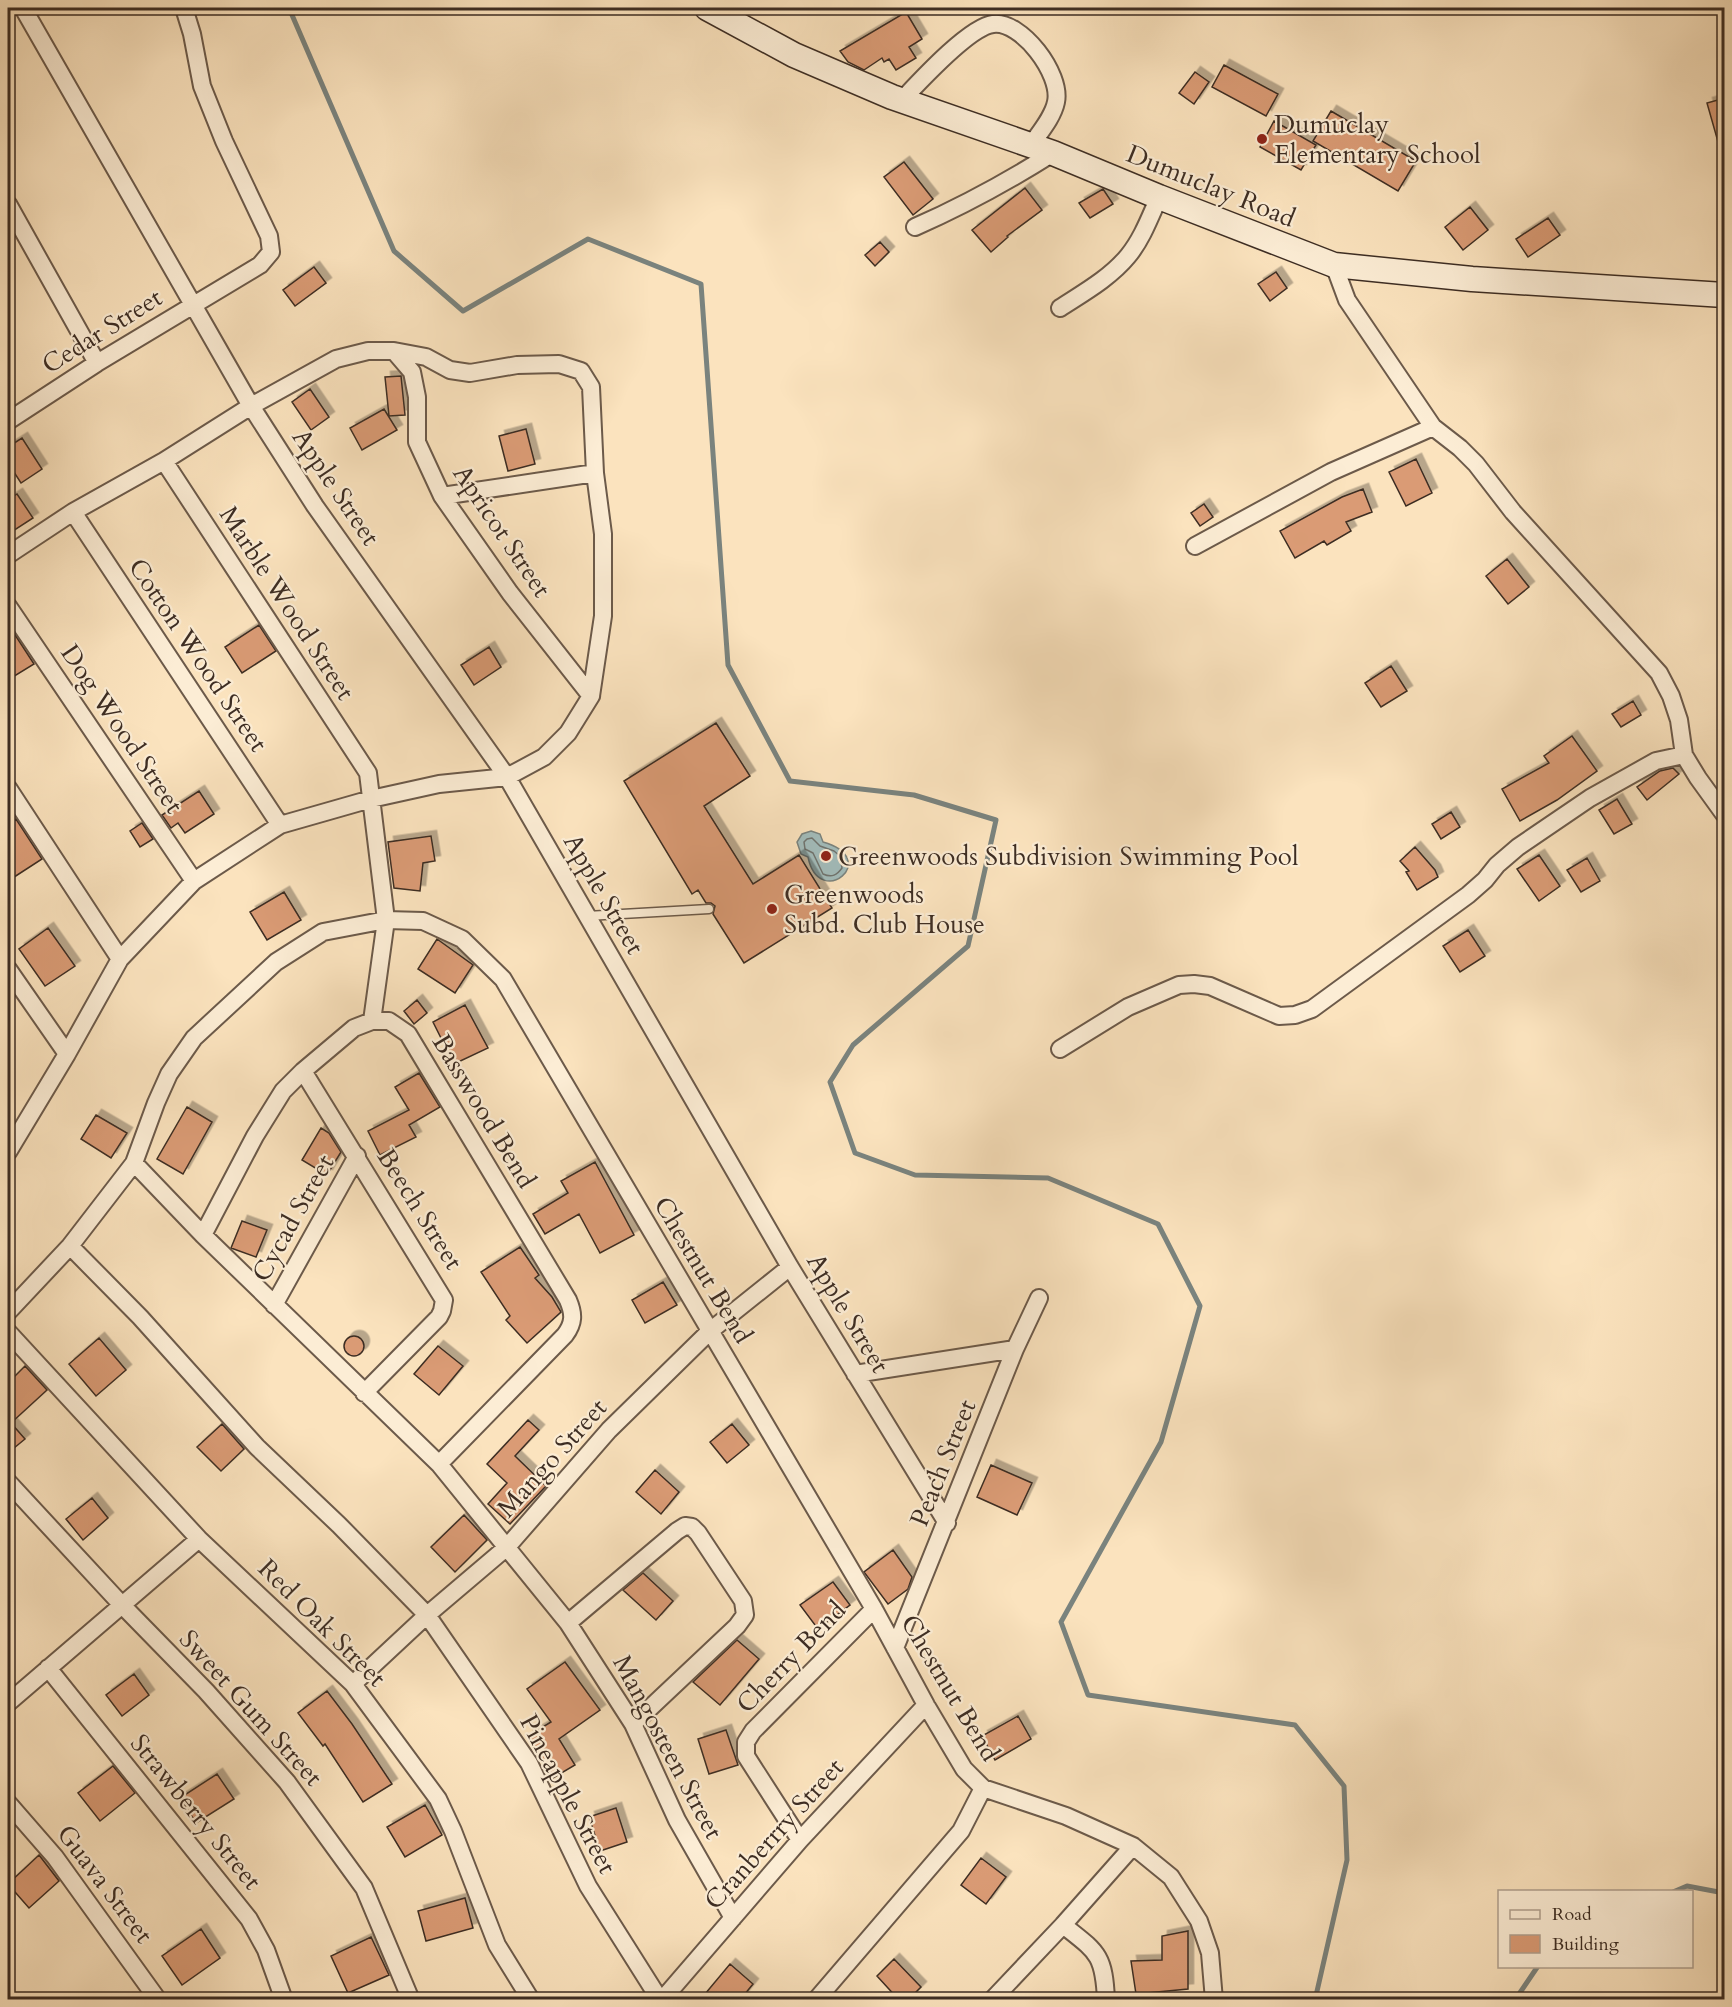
<svg xmlns="http://www.w3.org/2000/svg" width="1732" height="2007" font-family="Cardo,serif">
  <style>
    .water { fill: #a2bcbb; stroke: #7a837e; stroke-width: 1.5 }
    .lines { fill: none; stroke-linecap: round; stroke-linejoin: round }
    .shore { stroke: #70746f; stroke-width: 1.5 }
    .stream { stroke: #7a837e; stroke-width: 5 }
    .building { fill: #da9b75; stroke: #3d2d23; stroke-width: 1.5; filter: url(#shadow) }
    .lane-casing { stroke: #6c5a4a; stroke-width: 11 }
    .street-casing { stroke: #6c5a4a; stroke-width: 20 }
    .secondary-casing { stroke: #3d2d23; stroke-width: 27 }
    .lane { stroke: #fcedd5; stroke-width: 8 }
    .street { stroke: #fcedd5; stroke-width: 16 }
    .secondary { stroke: #fcedd5; stroke-width: 24 }
    .poi-dot { fill: #8f2418; stroke: #fcedd5; stroke-width: 2 }
    .labels { text-anchor: middle; dominant-baseline: central; stroke-width: 4.5; stroke-linejoin: round; paint-order: stroke }
    .poi-label { font-size: 26px; fill: #3d2d23; stroke: #fcedd5; text-anchor: start }
    .street-label { font-size: 26px; fill: #3d2d23; stroke: #fcedd5 }
  </style>
  <defs>
    <filter id="shadow"><feDropShadow dx="5.5" dy="-5.5" stdDeviation="0" flood-color="#0004"/></filter>
  </defs>
  <rect width="100%" height="100%" fill="#fbe3be"/>
  <filter id="stains"><feTurbulence type="fractalNoise" baseFrequency=".00333" numOctaves="4"/><feColorMatrix values="0 0 0 0 .2 0 0 0 0 .09 0 0 0 0 .02 0 0 0 .5 -.17"/></filter>
  <radialGradient id="worn" r=".72"><stop offset=".6" stop-color="#630" stop-opacity="0"/><stop offset="1" stop-color="#630" stop-opacity=".3"/></radialGradient>
  <!-- water -->
  <path class="water" d="M811 831 820 834 823 842C883 859 819 911 808 857L801 854 797 842 802 834Z"/>
  <g class="lines">
    <!-- shore -->
    <path class="shore" d="M812 838 820 846 834 851 840 856 842 868C837 875 832 878 823 874L813 853 805 849 804 842 807 839Z"/>
    <!-- stream -->
    <path class="stream" d="M289 8 394 251 463 311 588 239 701 284 728 665 790 781 914 795 996 820 968 946 853 1045 830 1082 855 1153 915 1175 1048 1178 1158 1224 1200 1306 1161 1442 1061 1622 1088 1695 1295 1725 1344 1786 1347 1860 1315 2000
      M1673 1892 1687 1886 1724 1893
      M1515 2000 1538 1966"/>
  </g>
  <!-- building -->
  <path class="building" d="M906 12 922 39 909 47 916 58 896 70 889 59 884 62 882 58 864 70 848 62 840 51Z
    M1224 65 1278 94 1266 116 1212 87Z
    M1195 72 1209 82 1194 104 1179 93Z
    M1725 98V148L1720 149 1707 103Z
    M1331 111 1416 161 1398 191 1313 141Z
    M1274 121 1316 145 1301 170 1260 147Z
    M904 162 933 199 913 215 884 177Z
    M1025 188 1042 210 1007 236 1008 237 991 252 972 230Z
    M1103 189 1113 204 1090 218 1079 203Z
    M1470 207 1488 230 1463 250 1445 227Z
    M1548 218 1560 235 1528 257 1516 239Z
    M880 242 889 252 875 266 865 255Z
    M314 267 326 283 295 306 283 290Z
    M1276 272 1287 288 1270 301 1258 284Z
    M401 376 405 415 389 416 385 377Z
    M310 389 329 417 311 430 292 402Z
    M384 409 397 430 362 450 350 428Z
    M526 429 535 464 508 471 499 436Z
    M22 438 42 469 21 483 8 463V447Z
    M1416 459 1432 493 1406 506 1389 472Z
    M1363 489 1372 512 1346 522 1351 531 1327 545 1324 541 1295 558 1280 531 1342 497Z
    M17 494 33 518 13 531 8 522V500Z
    M1204 504 1213 517 1200 526 1191 513Z
    M1507 559 1529 587 1508 604 1486 576Z
    M8 624 34 664 8 680Z
    M259 625 276 651 242 673 225 647Z
    M489 647 501 667 474 685 461 665Z
    M1391 666 1407 691 1381 707 1365 683Z
    M1633 701 1641 715 1621 727 1612 714Z
    M716 723 750 776 704 806 753 884 799 855 832 908 744 963 713 914 715 906 711 903H706L698 890 692 894 624 781Z
    M1572 736 1597 771 1557 800 1520 821 1502 789 1549 763 1544 756Z
    M1673 768 1679 774 1647 800 1637 787 1660 771Z
    M199 791 214 814 185 833 178 823 171 828 162 815Z
    M1617 799 1632 824 1614 834 1599 810Z
    M1451 812 1460 827 1441 839 1432 824Z
    M16 819 42 859 8 881V824Z
    M142 823 153 839 140 847 130 831Z
    M431 836 435 861 423 863 420 891 394 888 388 842Z
    M1415 847 1435 870 1438 877 1417 890 1406 872 1409 871 1400 861Z
    M1539 855 1560 886 1539 901 1517 869Z
    M1587 858 1600 881 1581 892 1567 870Z
    M284 892 301 920 267 940 250 912Z
    M48 928 75 966 45 986 19 949Z
    M1468 930 1485 956 1460 972 1443 946Z
    M437 939 473 965 455 993 418 969Z
    M417 1000 427 1013 414 1024 404 1011Z
    M465 1005 488 1048 454 1064 433 1022Z
    M419 1073 440 1107 409 1125 416 1137 380 1155 368 1131 409 1110 395 1087Z
    M187 1107 212 1122 183 1174 157 1159Z
    M96 1115 127 1133 111 1158 81 1139Z
    M321 1128 329 1133 341 1152 327 1175 302 1160Z
    M595 1162 634 1235 600 1253 579 1214 545 1234 533 1214 568 1193 561 1181Z
    M242 1221 267 1230 256 1257 231 1248Z
    M520 1247 539 1275 535 1278 552 1297 561 1312 527 1343 506 1320 510 1316 481 1272Z
    M663 1282 677 1305 645 1323 632 1300Z
    M344 1346a10 10 0 1 1 20 0a10 10 0 1 1-20 0Z
    M99 1338 126 1370 96 1396 69 1364Z
    M438 1346 463 1366 439 1395 414 1374Z
    M25 1366 47 1390 11 1423 25 1439 8 1453V1383Z
    M528 1420 539 1430 515 1456 546 1486 510 1524 488 1504 507 1483 487 1464Z
    M222 1424 244 1449 221 1471 197 1447Z
    M732 1424 749 1445 727 1463 710 1442Z
    M991 1465 1032 1483 1017 1515 977 1497Z
    M655 1470 679 1492 661 1514 636 1492Z
    M92 1498 108 1518 83 1540 66 1519Z
    M464 1515 487 1540 455 1572 431 1547Z
    M893 1550 912 1577 908 1589 888 1604 864 1572Z
    M643 1573 673 1601 656 1620 623 1590Z
    M833 1582 850 1605 818 1629 800 1605Z
    M737 1640 759 1659 720 1705 693 1682Z
    M565 1662 600 1710 559 1739 575 1765 553 1778 528 1736 551 1722 527 1689Z
    M134 1674 149 1695 122 1716 106 1695Z
    M327 1691 352 1724 392 1784 363 1802 325 1744 323 1746 298 1713Z
    M1018 1716 1031 1739 995 1760 982 1736Z
    M726 1730 738 1765 709 1774 698 1739Z
    M113 1766 135 1793 100 1821 78 1793Z
    M217 1774 234 1799 196 1823 180 1798Z
    M425 1805 442 1835 405 1857 387 1827Z
    M616 1808 627 1842 600 1851 589 1817Z
    M39 1855 59 1881 29 1908 8 1884Z
    M981 1858 1006 1877 986 1904 961 1885Z
    M465 1898 473 1928 426 1941 418 1911Z
    M201 1929 220 1958 182 1985 162 1956Z
    M1188 1931V1989L1136 1994 1131 1961 1162 1960V1936Z
    M371 1937 389 1975 348 1993 331 1956Z
    M894 1959 921 1987 908 2000H899L877 1976Z
    M730 1964 753 1984 740 2000H700Z"/>
  <g class="lines">
    <defs>
      <path id="lane" d="M587 916 709 909"/>
      <path id="street" d="M23 8 251 406 315 506 507 777 790 1267 947 1523
        M902 100C919 82 969 27 993 24 1021 20 1062 74 1056 102 1053 117 1040 132 1031 145
        M8 204 97 363
        M915 227C965 205 1007 182 1053 153
        M1334 265 1347 300 1433 427 1460 448 1476 464 1513 512 1659 673 1671 696 1679 720 1684 755 1698 778 1724 814
        M1060 308C1083 293 1110 278 1128 256 1142 239 1150 217 1159 197
        M394 351 426 357 450 370 470 373 517 365 559 364 581 371 591 387 595 473 603 534V616L591 696
        M8 421 97 363 260 265 271 252 269 236 224 141 202 86 192 34 184 8
        M164 461 368 773 386 920 372 1021
        M442 496 595 473
        M73 512 280 825
        M1195 546 1331 472 1433 427
        M8 555 73 512 164 461 251 406 336 359 368 351H394L412 372 417 397V442L442 496 510 593 591 696 568 733 544 757 507 777 439 784 371 799 280 825 194 881 120 959 67 1054 8 1152
        M8 606 194 881
        M8 788 120 959
        M8 969 67 1054
        M1060 1049 1128 1007 1179 985 1194 984 1210 986 1279 1016 1295 1015 1312 1009 1468 895 1485 880 1497 865 1518 847 1590 798 1656 761 1684 755
        M303 1071 444 1300 442 1311 439 1317 364 1393
        M134 1163 203 1235 439 1464 568 1623 633 1724 677 1820 733 1918
        M203 1235 255 1136 283 1091 303 1071 354 1028 372 1021H389L408 1034 568 1300C574 1314 574 1323 565 1335L439 1464
        M70 1246 140 1317 257 1447 339 1525 427 1615 529 1763 588 1886 660 2000
        M274 1305 357 1156
        M8 1312 70 1246 134 1163 156 1103 169 1074 194 1038 276 962 323 932 386 920 423 921 462 939 503 979 874 1609 926 1705 964 1769 983 1788 1066 1816 1133 1846 1171 1877 1199 1921 1210 1953 1214 2000
        M8 1332 199 1539 353 1684 438 1799 453 1831 497 1945 531 2000
        M855 1374 1015 1349
        M8 1482 121 1604 206 1691 287 1782 364 1888 411 2000
        M568 1623 677 1531 685 1526 692 1527 698 1533 743 1601 745 1615 737 1626 633 1724
        M895 1648 1015 1349 1039 1298
        M48 1668 249 1919 266 1950 284 2000
        M353 1684 427 1615 507 1547 609 1430 710 1331 790 1267
        M8 1703 199 1539
        M8 1803 55 1857 158 2000
        M800 1840 746 1756V1742L753 1731 874 1609
        M1063 1925C1097 1952 1104 1954 1106 2000
        M662 2000 800 1840 926 1705
        M816 2000 961 1831 983 1788
        M992 2000 1063 1925 1133 1846"/>
      <path id="secondary" d="M707 8 794 55 892 97 1053 153 1159 197 1334 265 1472 279 1724 295"/>
    </defs>
    <!-- lane casing -->
    <use href="#lane" class="lane-casing"/>
    <!-- street casing -->
    <use href="#street" class="street-casing"/>
    <!-- secondary casing -->
    <use href="#secondary" class="secondary-casing"/>
    <!-- lane -->
    <use href="#lane" class="lane"/>
    <!-- street -->
    <use href="#street" class="street"/>
    <!-- secondary -->
    <use href="#secondary" class="secondary"/>
  </g>
  <!-- markers -->
  <g class="poi-dot">
    <circle cx="1262" cy="139" r="6"/>
    <circle cx="826" cy="856" r="6"/>
    <circle cx="772" cy="909" r="6"/>
  </g>
  <g class="labels">
    <!-- poi labels -->
    <g class="poi-label">
      <text x="1274" y="124">Dumuclay<tspan x="1274" dy="30">Elementary School</tspan></text>
      <text x="838" y="856">Greenwoods Subdivision Swimming Pool</text>
      <text x="784" y="894">Greenwoods<tspan x="784" dy="30">Subd. Club House</tspan></text>
    </g>
    <!-- street labels -->
    <g class="street-label">
      <text transform="translate(1211 186) rotate(22)">Dumuclay Road</text>
      <text transform="translate(102 331) rotate(-32)">Cedar Street</text>
      <text transform="translate(336 487) rotate(56)">Apple Street</text>
      <text transform="translate(502 531) rotate(56)">Apricot Street</text>
      <text transform="translate(287 603) rotate(57)">Marble Wood Street</text>
      <text transform="translate(198 655) rotate(56)">Cotton Wood Street</text>
      <text transform="translate(122 729) rotate(56)">Dog Wood Street</text>
      <text transform="translate(604 894) rotate(60)">Apple Street</text>
      <text transform="translate(484 1111) rotate(59)">Basswood Bend</text>
      <text transform="translate(420 1209) rotate(58)">Beech Street</text>
      <text transform="translate(293 1218) rotate(-61)">Cycad Street</text>
      <text transform="translate(703 1270) rotate(59)">Chestnut Bend</text>
      <text transform="translate(848 1313) rotate(59)">Apple Street</text>
      <text transform="translate(552 1458) rotate(-48)">Mango Street</text>
      <text transform="translate(943 1463) rotate(-68)">Peach Street</text>
      <text transform="translate(322 1623) rotate(45)">Red Oak Street</text>
      <text transform="translate(791 1657) rotate(-46)">Cherry Bend</text>
      <text transform="translate(950 1688) rotate(59)">Chestnut Bend</text>
      <text transform="translate(251 1708) rotate(48)">Sweet Gum Street</text>
      <text transform="translate(668 1747) rotate(62)">Mangosteen Street</text>
      <text transform="translate(568 1794) rotate(62)">Pineapple Street</text>
      <text transform="translate(196 1812) rotate(51)">Strawberry Street</text>
      <text transform="translate(774 1834) rotate(-48)">Cranberrry Street</text>
      <text transform="translate(105 1884) rotate(53)">Guava Street</text>
    </g>
  </g>
  <!-- margin -->
  <rect width="1732" height="2007" fill="none" stroke="#fbe3be" stroke-width="30"/>
  <rect x="9" y="9" width="1714" height="1989" fill="none" stroke="#3d2d23" stroke-width="3"/>
  <rect x="15" y="15" width="1702" height="1977" fill="none" stroke="#3d2d23" stroke-width="1.5"/>
  <!-- legend -->
  <rect x="1498" y="1890" width="195" height="78" fill="#fcedd5" stroke="#b0a08e" stroke-width="1.5"/>
  <rect x="1510" y="1910" width="30" height="9" fill="#fcedd5" stroke="#b0a08e" stroke-width="1.5"/>
  <text x="1552" y="1920" font-size="18" fill="#3d2d23">Road</text>
  <rect x="1510" y="1935" width="30" height="18" fill="#da9b75" stroke="#b0a08e" stroke-width="1.5"/>
  <text x="1552" y="1950" font-size="18" fill="#3d2d23">Building</text>
  <rect width="100%" height="100%" filter="url(#stains)"/>
  <rect width="100%" height="100%" fill="url(#worn)"/>
</svg>
